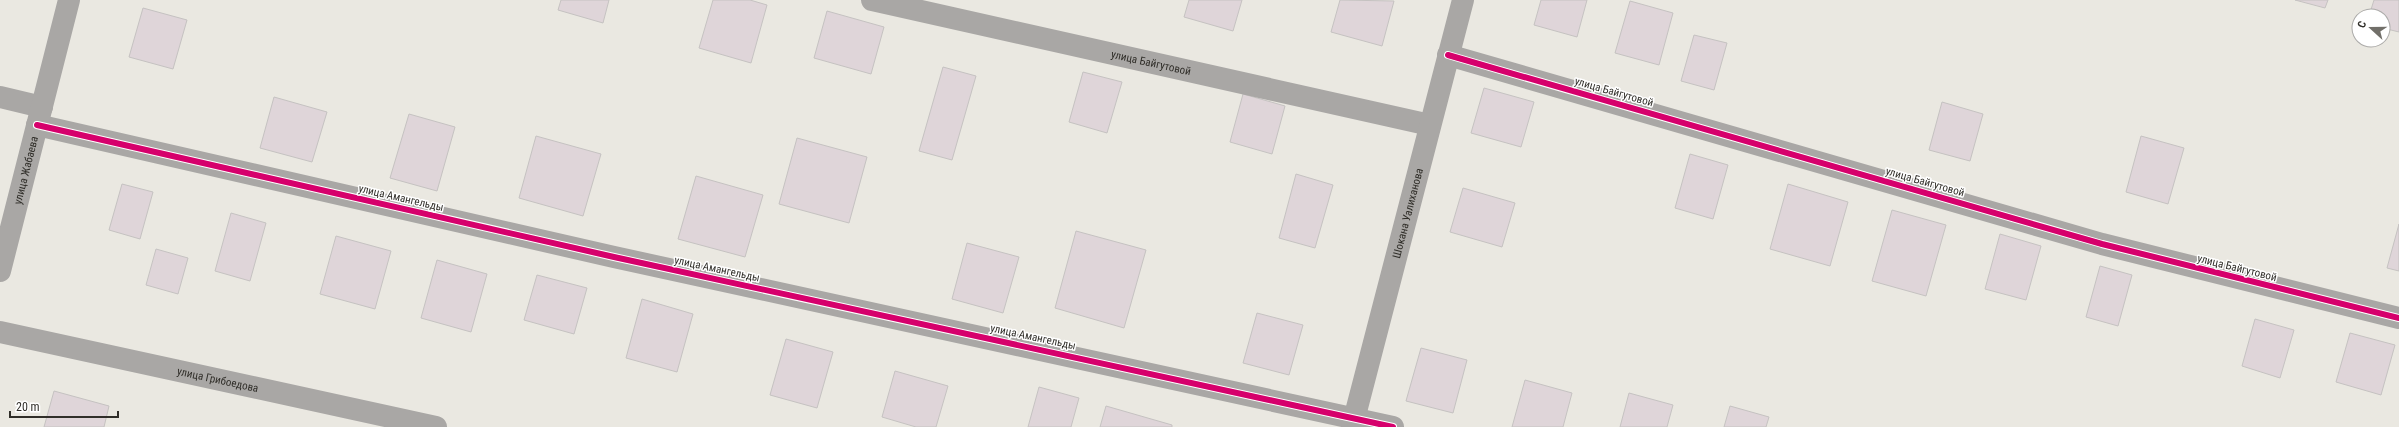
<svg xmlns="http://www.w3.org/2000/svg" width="2399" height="427" font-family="'Roboto Condensed',sans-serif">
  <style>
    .building { fill: #dfd5d9; stroke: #c5c2c1 }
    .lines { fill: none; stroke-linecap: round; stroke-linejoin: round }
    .minor { stroke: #a9a7a5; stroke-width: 22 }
    .cycleway-casing { stroke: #fff; stroke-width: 8 }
    .cycleway { stroke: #d6006c; stroke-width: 6 }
    .labels { text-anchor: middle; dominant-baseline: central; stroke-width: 3; stroke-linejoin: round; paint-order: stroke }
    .street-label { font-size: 11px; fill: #302e29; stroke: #fff }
  </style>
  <rect width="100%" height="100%" fill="#eae8e1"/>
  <!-- building -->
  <path class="building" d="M561 0H609L603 23 558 10Z
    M713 0H750L767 5 751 63 699 48Z
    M1189 0H1242L1233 31 1184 17Z
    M1340 0 1394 1 1382 46 1331 32Z
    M1541 0H1587L1577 37 1534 25Z
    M2295 0H2328L2325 8Z
    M2374 0H2399V32L2383 28V16H2369Z
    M1630 1 1673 13 1659 65 1615 53Z
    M143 8 187 20 173 69 129 57Z
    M827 11 884 27 871 74 814 58Z
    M1694 35 1727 43 1714 90 1681 81Z
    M943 67 976 76 952 160 919 151Z
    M1083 72 1122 82 1107 133 1069 122Z
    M1484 88 1534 102 1521 147 1471 133Z
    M1243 94 1285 106 1272 154 1230 142Z
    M274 97 327 112 312 162 260 148Z
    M1942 102 1983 114 1970 161 1929 150Z
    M409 114 455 127 437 191 390 178Z
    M536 136 601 154 583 216 519 198Z
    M2141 136 2184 148 2168 204 2126 192Z
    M797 138 867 157 849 223 779 204Z
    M1690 154 1728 165 1713 219 1675 208Z
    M1296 174 1333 185 1315 248 1279 238Z
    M696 176 763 195 745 257 678 239Z
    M122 184 153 192 140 239 109 230Z
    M1788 184 1848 202 1830 266 1770 249Z
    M1463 188 1515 203 1502 247 1450 232Z
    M1892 210 1946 225 1926 296 1872 281Z
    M231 213 266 223 250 281 215 271Z
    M2399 224V271L2387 268Z
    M1076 231 1146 250 1124 328 1055 308Z
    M2000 234 2041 246 2026 300 1985 289Z
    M336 236 391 251 375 309 320 294Z
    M967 243 1019 257 1003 313 952 299Z
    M156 249 188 258 178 294 146 285Z
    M437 260 487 274 471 332 421 318Z
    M2100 266 2132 275 2118 326 2086 317Z
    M537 275 587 288 574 334 524 320Z
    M642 299 693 314 677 372 626 358Z
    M1257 313 1303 325 1289 375 1243 363Z
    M2255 319 2294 330 2280 378 2242 366Z
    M2350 333 2395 345 2381 395 2336 382Z
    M786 339 833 352 817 408 770 395Z
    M1421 348 1467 360 1453 413 1406 401Z
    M895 371 948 386 936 427H916L882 417Z
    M1525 380 1572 393 1563 427H1512Z
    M1039 387 1079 398 1071 427H1028Z
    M54 391 109 406 104 427H44Z
    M1629 393 1673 405 1667 427H1620Z
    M1106 406 1172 425V427H1100Z
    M1730 406 1769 417 1766 427H1724Z"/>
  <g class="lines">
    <!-- minor -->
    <g class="minor">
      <path id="s1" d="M872 0 1430 125"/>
      <path d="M1448 55 2102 244 2399 318"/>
      <path d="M0 97 42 107"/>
      <path d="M37 125 614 257 1393 427"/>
      <path id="s2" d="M0 271 69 0"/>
      <path id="s3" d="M0 332 436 427"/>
      <path id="s4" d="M1352 427 1463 0"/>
    </g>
    <defs>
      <path id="cycleway" d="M1448 55 2102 244 2399 318
        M37 125 614 257 1393 427"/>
    </defs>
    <!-- cycleway casing -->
    <use href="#cycleway" class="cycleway-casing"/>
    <!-- cycleway -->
    <use href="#cycleway" class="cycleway"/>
  </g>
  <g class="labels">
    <!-- street labels -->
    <g class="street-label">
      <text stroke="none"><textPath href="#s1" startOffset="286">улица Байгутовой</textPath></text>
      <text transform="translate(1614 92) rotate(16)">улица Байгутовой</text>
      <text stroke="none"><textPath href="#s2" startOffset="104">улица Жабаева</textPath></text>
      <text transform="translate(1925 182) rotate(16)">улица Байгутовой</text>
      <text transform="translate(401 198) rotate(13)">улица Амангельды</text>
      <text stroke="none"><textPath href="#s4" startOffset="221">Шокана Уалиханова</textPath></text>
      <text transform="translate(2237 268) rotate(14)">улица Байгутовой</text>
      <text transform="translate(717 269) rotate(12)">улица Амангельды</text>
      <text transform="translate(1033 337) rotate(12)">улица Амангельды</text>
      <text stroke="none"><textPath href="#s3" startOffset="223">улица Грибоедова</textPath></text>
    </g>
  </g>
  <!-- north arrow -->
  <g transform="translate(2371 28) rotate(291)"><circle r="19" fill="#ffffff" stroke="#acaba9"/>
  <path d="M0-3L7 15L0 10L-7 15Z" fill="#716f69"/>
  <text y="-6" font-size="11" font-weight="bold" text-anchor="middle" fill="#302e29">С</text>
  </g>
  <!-- scale -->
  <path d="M10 411v6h108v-6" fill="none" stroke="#302e29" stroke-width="2"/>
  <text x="16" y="411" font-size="12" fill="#302e29" stroke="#ffffff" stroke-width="3" paint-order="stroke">20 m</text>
</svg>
